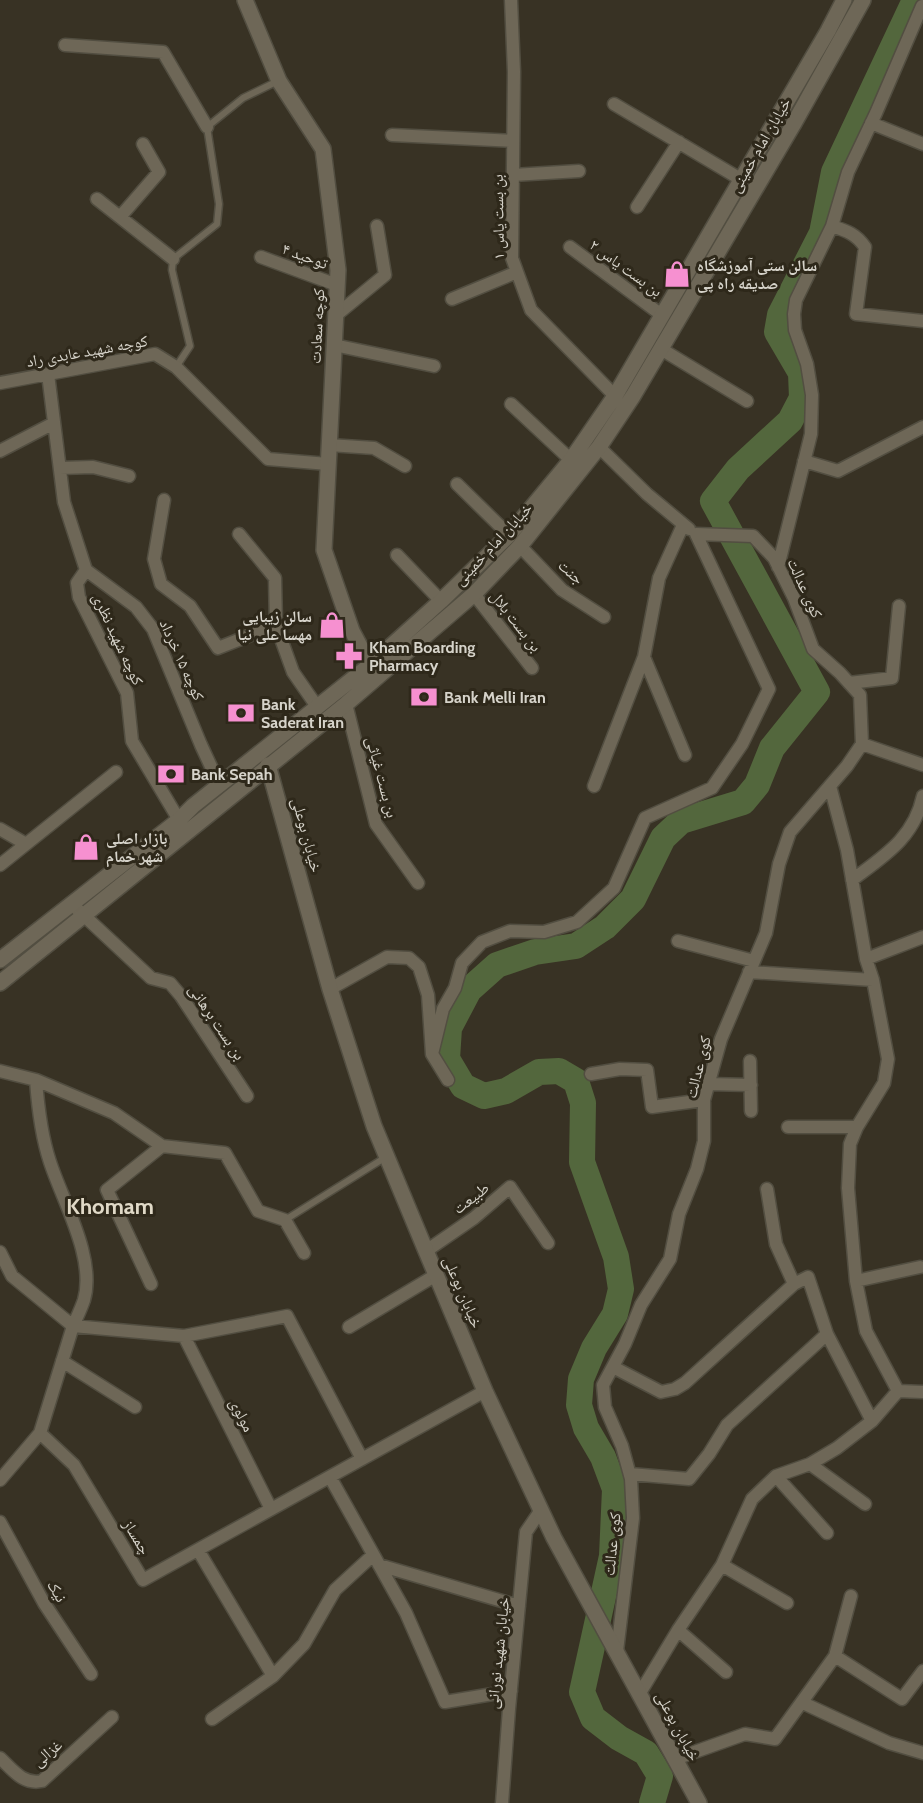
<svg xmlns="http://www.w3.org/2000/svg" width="923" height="1803" font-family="Cabin,'Noto Naskh Arabic',sans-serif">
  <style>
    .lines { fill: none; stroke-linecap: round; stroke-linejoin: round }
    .river { stroke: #53673d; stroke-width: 26 }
    .service-casing { stroke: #524e41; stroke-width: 9 }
    .minor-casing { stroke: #524e41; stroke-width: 15 }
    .tertiary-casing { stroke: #524e41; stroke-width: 18 }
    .secondary-casing { stroke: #524e41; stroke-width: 18 }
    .service { stroke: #6e6757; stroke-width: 6 }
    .minor { stroke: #6e6757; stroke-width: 12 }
    .tertiary { stroke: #6e6757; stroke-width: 15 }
    .secondary { stroke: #6e6757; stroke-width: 15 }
    .labels { text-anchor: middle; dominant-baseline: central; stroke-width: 6; stroke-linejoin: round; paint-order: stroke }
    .street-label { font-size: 16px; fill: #d6d3ca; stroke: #2e281a }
    .poi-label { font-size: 16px; font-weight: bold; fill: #d6d3ca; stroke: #2e281a; text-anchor: start }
    .district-label { font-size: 22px; font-weight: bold; fill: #e0d9c7; stroke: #2e281a }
  </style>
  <rect width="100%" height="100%" fill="#383224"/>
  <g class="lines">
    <!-- river -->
    <path class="river" d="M652 1803 660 1776 646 1753 619 1738 593 1718 582 1692 612 1556 615 1489 603 1457 586 1428 579 1405 581 1379 594 1348 615 1314 621 1289 616 1257 582 1162 583 1103 576 1081 559 1071 539 1072 506 1091 484 1096 463 1086 447 1059 449 1028 469 990 497 965 535 952 576 946 605 927 633 899 663 838 681 821 743 802 757 785 772 748 817 692 713 501 738 469 790 421 802 398 801 373 777 332 780 315 822 233 834 172 915 0"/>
    <defs>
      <path id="service" d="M176 367 190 346 172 270 173 259 217 224 219 204 207 127 243 98 278 81
        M285 1220 386 1157"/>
      <path id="minor" d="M511 0 514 72 512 258 531 310 615 396
        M65 45 163 52 207 127
        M614 104 742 180
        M871 123 923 144
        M392 135 513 141
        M513 175 579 171
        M97 199 173 259
        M637 207 679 142
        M120 217 159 172 143 144
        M832 226C847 231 856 234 865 247L856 314 923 321
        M570 247 663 316
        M261 257 337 285
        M452 299 517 272
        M335 316 385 275 377 226
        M334 345 434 366
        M661 349 747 401
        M48 374 64 502 86 570
        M0 383 155 354 176 367 268 459 328 464
        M511 404 571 460
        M329 445 374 448 405 466
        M599 447 647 494 689 529
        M0 451 54 423
        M804 461 838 471 923 427
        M60 468 93 467 129 476
        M457 484 509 535
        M164 500 154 559 161 584 190 606 218 648 276 625 293 672 318 708
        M239 534 275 578 276 625
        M520 546 562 590 604 617
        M397 555 441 601
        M778 567 811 434 812 395 807 364 795 330 794 314 796 300 832 226 848 172 876 113 922 6
        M86 570 77 583 79 597 127 693 132 741 179 820
        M86 570 136 607 153 629 201 745 220 786
        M474 594 532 668
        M644 657 685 755
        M849 683 892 678 899 606
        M346 704 376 824 418 883
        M862 744 923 765
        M594 786 644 657 659 578 683 525
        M830 786 847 850 866 959 873 980 888 1059 884 1083 857 1127 850 1144 848 1188 856 1281 866 1331 898 1391
        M0 829 26 844
        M0 865 116 772
        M852 880C884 856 914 838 923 796
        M77 909 151 978 170 983 181 996 247 1096
        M678 941 754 961
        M866 959 923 937
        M749 972 873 980
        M330 989 387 957 409 958 419 967 428 995 432 1054 448 1080
        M432 1054 443 1009 455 988 462 963 482 942 510 931 544 932 577 922 614 888 645 818 712 788 742 744 769 689 696 534
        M750 1061 751 1111
        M0 1071 36 1080 114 1113 162 1146 225 1153 258 1211 285 1220 304 1253
        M591 1074 620 1069 647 1070 652 1107 704 1100
        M36 1080C38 1108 41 1135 50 1162 63 1202 96 1258 84 1300 81 1309 77 1317 73 1326L184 1336 287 1316 362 1459
        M708 1084 751 1085
        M788 1127H857
        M767 1189 776 1244 794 1284
        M426 1251 474 1218 510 1187 548 1243
        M0 1252 12 1276 73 1326 40 1433 74 1465 143 1580 485 1391
        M856 1281 920 1267
        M151 1284 107 1190 162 1146
        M349 1327 436 1275
        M184 1336 271 1509
        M62 1361 135 1407
        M613 1367 661 1392 675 1389 685 1383 794 1284 808 1277 827 1334 872 1421
        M898 1391 923 1392
        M810 1464 865 1504
        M630 1474 689 1479 709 1454 727 1425 827 1334
        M776 1476 827 1533
        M330 1477 406 1613 445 1702 511 1691
        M0 1480 40 1433
        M0 1522 44 1603 91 1674
        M198 1550 273 1676
        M379 1565 519 1606
        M722 1565 787 1603
        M678 1630 726 1672
        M617 1651 633 1518 631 1479 622 1446 605 1407 603 1385 625 1344 641 1305 670 1259 679 1214 697 1169 704 1141V1100L721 1039 766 933 779 864 790 832 847 766 862 744 860 695 840 673 813 649 794 598 774 558 753 536 696 534
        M835 1656 902 1699 923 1671
        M640 1693 678 1630 722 1565 752 1499 776 1476 810 1464 837 1448 872 1421 898 1391
        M803 1703 889 1743 923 1753
        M212 1719 273 1676 304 1644 335 1590 373 1555
        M0 1758C13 1770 23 1785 42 1781L112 1717
        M675 1759 745 1734 775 1739 835 1656 851 1596
        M502 1803 509 1709 526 1532 541 1510"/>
      <path id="tertiary" d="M245 0 279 81 323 149 338 270 324 550 352 631 370 665
        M268 765 330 989 374 1126 426 1251 485 1391 554 1538 699 1803"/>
      <path id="secondary" d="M0 960 179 820 193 806 370 665 441 601 509 535 571 460 615 396 828 31 844 0
        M0 983 346 704 474 594 520 546 599 447 633 396 793 125 863 0"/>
    </defs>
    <!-- service casing -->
    <use href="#service" class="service-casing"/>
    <!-- minor casing -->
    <use href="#minor" class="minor-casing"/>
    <!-- tertiary casing -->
    <use href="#tertiary" class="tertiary-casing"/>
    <!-- secondary casing -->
    <use href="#secondary" class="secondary-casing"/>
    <!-- service -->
    <use href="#service" class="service"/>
    <!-- minor -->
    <use href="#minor" class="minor"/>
    <!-- tertiary -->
    <use href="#tertiary" class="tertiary"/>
    <!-- secondary -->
    <use href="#secondary" class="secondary"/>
  </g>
  <!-- icons -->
  <defs>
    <symbol id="shop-bare" viewBox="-9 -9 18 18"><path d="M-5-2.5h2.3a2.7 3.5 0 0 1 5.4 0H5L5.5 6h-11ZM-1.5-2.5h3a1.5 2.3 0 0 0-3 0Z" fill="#f690d0" stroke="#2e281a" stroke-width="2.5" paint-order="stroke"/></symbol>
    <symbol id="pharmacy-bare" viewBox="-9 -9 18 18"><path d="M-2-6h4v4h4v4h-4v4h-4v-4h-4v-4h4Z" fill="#f690d0" stroke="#2e281a" stroke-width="2.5" paint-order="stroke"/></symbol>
    <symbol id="bank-bare" viewBox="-9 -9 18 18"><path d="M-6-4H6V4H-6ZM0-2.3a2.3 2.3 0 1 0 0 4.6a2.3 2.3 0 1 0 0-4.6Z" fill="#f690d0" stroke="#2e281a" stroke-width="2.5" paint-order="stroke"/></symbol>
  </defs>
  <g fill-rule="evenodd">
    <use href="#shop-bare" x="658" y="255" width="38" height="38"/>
    <use href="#shop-bare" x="313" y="606" width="38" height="38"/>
    <use href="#pharmacy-bare" x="330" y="637" width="38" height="38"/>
    <use href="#bank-bare" x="405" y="678" width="38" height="38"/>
    <use href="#bank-bare" x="222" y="694" width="38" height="38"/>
    <use href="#bank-bare" x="152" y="755" width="38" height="38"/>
    <use href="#shop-bare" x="67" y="828" width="38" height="38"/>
  </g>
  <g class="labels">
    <!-- street labels -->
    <g class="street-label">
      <text transform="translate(760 145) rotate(-60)">خیابان امام خمینی</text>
      <text transform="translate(498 217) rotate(-91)">بن بست یاس ۱</text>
      <text transform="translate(305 256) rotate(20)">توحید ۴</text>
      <text transform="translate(626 268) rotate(36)">بن بست یاس ۲</text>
      <text transform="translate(317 326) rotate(-87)">کوچه سعادت</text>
      <text transform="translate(87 351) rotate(-10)">کوچه شهید عابدی راد</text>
      <text transform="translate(493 544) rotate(-47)">خیابان امام خمینی</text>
      <text transform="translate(571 572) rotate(42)">جنت</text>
      <text transform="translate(805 588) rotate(66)">کوی عدالت</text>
      <text transform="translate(516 621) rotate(52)">بن بست بلال</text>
      <text transform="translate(118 639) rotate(65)">کوچه شهید نظری</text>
      <text transform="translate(182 660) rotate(66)">کوچه ۱۵ خرداد</text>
      <text transform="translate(382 777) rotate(75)">بن بست غیاثی</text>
      <text transform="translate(307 835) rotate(75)">خیابان بوعلی</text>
      <text transform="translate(217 1022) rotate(56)">بن بست برهانی</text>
      <text transform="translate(698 1067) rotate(-76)">کوی عدالت</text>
      <text transform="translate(471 1198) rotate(-38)">طبيعت</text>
      <text transform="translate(463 1292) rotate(67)">خیابان بوعلی</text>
      <text transform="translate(242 1415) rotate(63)">مولوی</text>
      <text transform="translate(137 1537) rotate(59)">چمساز</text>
      <text transform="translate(612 1544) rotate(-84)">کوی عدالت</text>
      <text transform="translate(57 1591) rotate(59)">نیک</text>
      <text transform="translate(498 1653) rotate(-84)">خیابان شهید نورانی</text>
      <text transform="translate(678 1726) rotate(62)">خیابان بوعلی</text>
      <text transform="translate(47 1753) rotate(-40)">غزالی</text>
    </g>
    <!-- poi labels -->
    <g class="poi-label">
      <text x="697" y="265">سالن ستی آموزشگاه<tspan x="697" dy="18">صدیقه راه پی</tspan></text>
      <text x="312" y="616" text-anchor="end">سالن زیبایی<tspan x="312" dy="18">مهسا علی نیا</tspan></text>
      <text x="369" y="647">Kham Boarding<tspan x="369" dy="18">Pharmacy</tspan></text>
      <text x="444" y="697">Bank Melli Iran</text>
      <text x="261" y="704">Bank<tspan x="261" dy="18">Saderat Iran</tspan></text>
      <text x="191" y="774">Bank Sepah</text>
      <text x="106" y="838">بازار اصلی<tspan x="106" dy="18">شهر خمام</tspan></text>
    </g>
    <!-- district labels -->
    <g class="district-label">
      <text x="110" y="1206">Khomam</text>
    </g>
  </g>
</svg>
